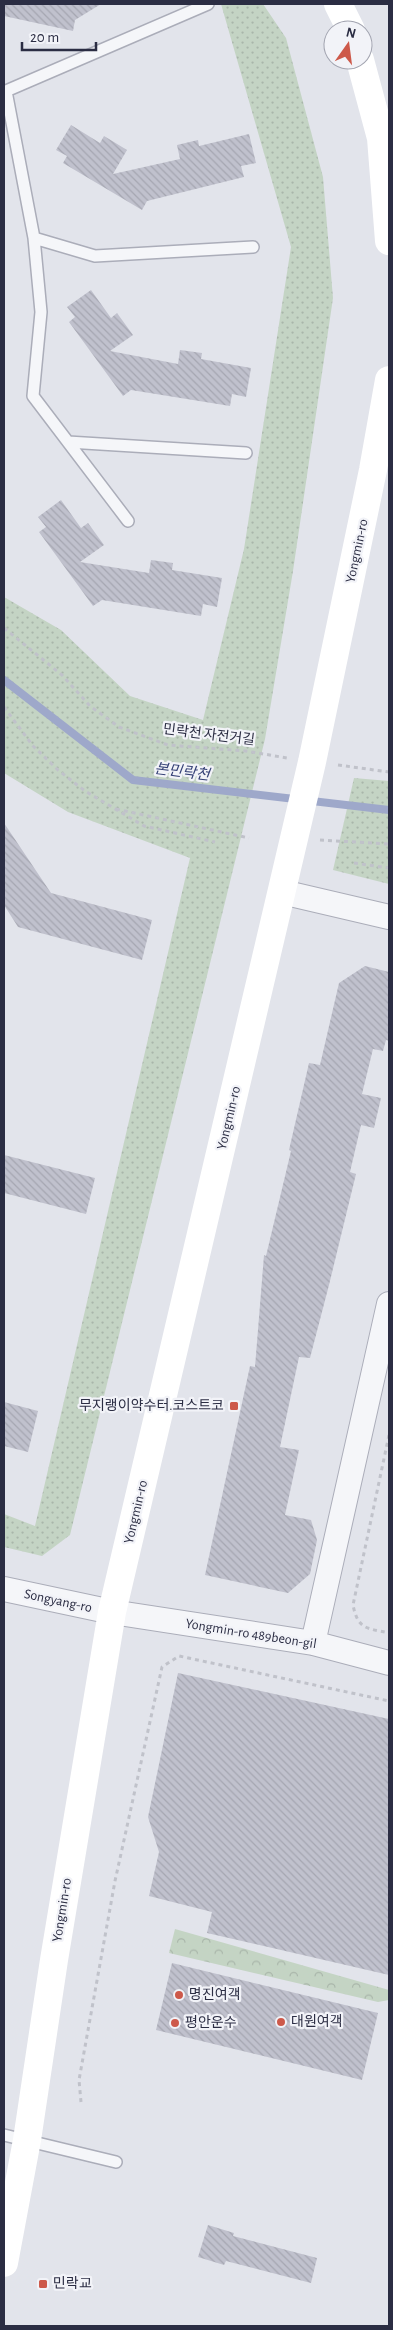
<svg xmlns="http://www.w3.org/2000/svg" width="393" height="2330" font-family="'Alegreya Sans','Noto Sans KR',sans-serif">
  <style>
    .forest { fill: url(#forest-crowns) }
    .park { fill: url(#park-dots) }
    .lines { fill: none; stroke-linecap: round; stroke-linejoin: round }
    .stream { stroke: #9ea8ca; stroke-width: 8 }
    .building { fill: url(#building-back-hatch) }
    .lane-casing { stroke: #abadb9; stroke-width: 14 }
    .street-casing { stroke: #abadb9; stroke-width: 26 }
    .path { stroke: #c0c2ca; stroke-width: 3; stroke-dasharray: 4 4; stroke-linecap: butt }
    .lane { stroke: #f5f6f9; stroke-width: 11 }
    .street { stroke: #f5f6f9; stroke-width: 24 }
    .secondary { stroke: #fff; stroke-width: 28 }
    .poi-dot { fill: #cd594a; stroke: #f2f3f8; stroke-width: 2 }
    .labels { text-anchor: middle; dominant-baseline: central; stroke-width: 4.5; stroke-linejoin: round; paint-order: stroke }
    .street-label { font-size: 14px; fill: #2b2d43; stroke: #f2f3f8 }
    .poi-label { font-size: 14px; fill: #2b2d43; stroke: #f2f3f8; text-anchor: start }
    .water-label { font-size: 15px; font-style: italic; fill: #354176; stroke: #f2f3f8 }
  </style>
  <defs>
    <pattern id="forest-crowns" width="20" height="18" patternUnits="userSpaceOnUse" patternTransform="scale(1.25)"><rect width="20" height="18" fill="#c4d4c4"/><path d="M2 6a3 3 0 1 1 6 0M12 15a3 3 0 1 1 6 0" fill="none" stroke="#a9b6aa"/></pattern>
    <pattern id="park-dots" width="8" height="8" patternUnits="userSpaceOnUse" patternTransform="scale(1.25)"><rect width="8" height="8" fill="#c4d4c4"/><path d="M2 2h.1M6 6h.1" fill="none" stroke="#a9b6aa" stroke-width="1.8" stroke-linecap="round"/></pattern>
    <pattern id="building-back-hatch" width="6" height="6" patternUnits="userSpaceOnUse" patternTransform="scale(1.25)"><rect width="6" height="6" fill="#c0c1cd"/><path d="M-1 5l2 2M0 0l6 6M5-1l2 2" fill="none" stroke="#a5a6b1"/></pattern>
  </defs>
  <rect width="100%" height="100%" fill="#e2e4eb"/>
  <!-- forest -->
  <path class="forest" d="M175 1929 389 1990V2000L378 2002 169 1953Z"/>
  <!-- park -->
  <path class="park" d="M221 4H263L286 38 323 177 333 298 293 571 265 739 70 1535 42 1556 4 1547V1514L35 1526 190 858 68 812 4 773V597L61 630 130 696 203 720 244 549 291 247Z
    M354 778 389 781V884L333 870Z"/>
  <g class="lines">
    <!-- stream -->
    <path class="stream" d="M4 680 133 780 389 810"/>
  </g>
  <!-- building -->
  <path class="building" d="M4 4H101L75 20 73 31 4 16Z
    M71 125 100 143 104 136 127 150 113 174 180 159 177 145 198 140 199 146 249 134 256 163 241 166 244 177 147 201 142 210 63 163 67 156 56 150Z
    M91 290 111 318 117 313 133 335 110 351 178 364 180 350 202 353 201 359 251 368 246 397 232 394 230 406 131 390 123 396 69 322 75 317 67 307Z
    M61 500 81 528 88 523 104 545 80 562 149 573 151 560 173 563 172 570 222 578 217 607 203 604 201 616 102 600 93 606 39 532 46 527 38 517Z
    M4 823 51 893 152 920 142 960 18 927 4 905Z
    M365 966 389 972V1041L386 1040 383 1051 373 1049 362 1094 381 1098 374 1128 361 1125 350 1172 356 1174 329 1285 310 1358 299 1357 280 1447 299 1450 285 1515 311 1520 317 1540 310 1574 288 1593 205 1575 250 1366 255 1367 264 1255 266 1256 291 1151 289 1150 309 1063 320 1065 339 983Z
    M4 1155 95 1178 86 1214 4 1193Z
    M4 1402 38 1411 28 1452 4 1446Z
    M178 1673 389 1719V1975L207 1933 212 1912 149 1896 159 1852 148 1817Z
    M172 1963 378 2013 362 2080 156 2030Z
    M208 2225 234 2233 233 2236 317 2258 311 2283 226 2261 224 2265 198 2257Z"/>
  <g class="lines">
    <defs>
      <path id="lane" d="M34 238 95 256 253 247
        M68 442 246 453
        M128 521 33 396 41 312 34 238 6 91 208 4
        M4 2135 116 2162"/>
      <path id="street" d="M282 892 389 917
        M4 1589 112 1612 313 1643 389 1663
        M313 1643 389 1304"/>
    </defs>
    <!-- lane casing -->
    <use href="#lane" class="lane-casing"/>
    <!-- street casing -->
    <use href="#street" class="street-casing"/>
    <!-- path -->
    <path class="path" d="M4 628 62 675 90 706 119 727 168 745 246 751 287 758
      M4 707 33 746 58 770 85 791 144 826 215 842
      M338 765 389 772
      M116 809 249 838
      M320 840 389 844
      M354 863 389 868
      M389 1435 353 1605C358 1630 367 1628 389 1633
      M81 2102 79 2080 115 1881 162 1667 179 1656 389 1701"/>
    <!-- lane -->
    <use href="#lane" class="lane"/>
    <!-- street -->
    <use href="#street" class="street"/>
    <!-- secondary -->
    <path class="secondary" d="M338 4 351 30
      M360 60 381 138 389 241
      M4 2263 27 2140 54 1960 112 1612 312 762 373 470 389 380"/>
  </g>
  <!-- markers -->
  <g class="poi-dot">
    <rect x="229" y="1401" width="10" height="10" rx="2.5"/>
    <circle cx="179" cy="1995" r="5"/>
    <circle cx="281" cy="2022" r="5"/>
    <circle cx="175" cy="2023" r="5"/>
    <rect x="38" y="2279" width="10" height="10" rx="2.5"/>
  </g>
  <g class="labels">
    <!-- street labels -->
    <g class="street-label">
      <text transform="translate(357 551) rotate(-78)">Yongmin-ro</text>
      <text transform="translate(209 735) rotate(7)">민락천 자전거길</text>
      <text transform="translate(229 1118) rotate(-77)">Yongmin-ro</text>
      <text transform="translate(136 1512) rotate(-77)">Yongmin-ro</text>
      <text transform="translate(58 1601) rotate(12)">Songyang-ro</text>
      <text transform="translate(251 1634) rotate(9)">Yongmin-ro 489beon-gil</text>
      <text transform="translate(62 1910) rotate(-81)">Yongmin-ro</text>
    </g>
    <!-- poi labels -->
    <g class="poi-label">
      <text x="224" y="1406" text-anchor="end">무지랭이약수터.코스트코</text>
      <text x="189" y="1995">명진여객</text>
      <text x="291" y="2022">대원여객</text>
      <text x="185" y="2023">평안운수</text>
      <text x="53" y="2284">민락교</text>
    </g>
    <!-- water labels -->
    <g class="water-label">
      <text transform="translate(182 772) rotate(7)">본민락천</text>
    </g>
  </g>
  <!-- border -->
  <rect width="393" height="2330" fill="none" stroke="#2b2d43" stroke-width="10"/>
  <!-- north arrow -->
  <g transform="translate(348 45) rotate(14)"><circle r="24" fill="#f2f3f8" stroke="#a2a4b0"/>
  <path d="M0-4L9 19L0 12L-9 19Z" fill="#cd594a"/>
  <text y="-8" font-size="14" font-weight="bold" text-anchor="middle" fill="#2b2d43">N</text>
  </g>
  <!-- scale -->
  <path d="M22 42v8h74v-8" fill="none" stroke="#2b2d43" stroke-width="2.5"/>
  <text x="30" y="42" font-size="15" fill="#2b2d43" stroke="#f2f3f8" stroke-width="4" paint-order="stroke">20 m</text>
</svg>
